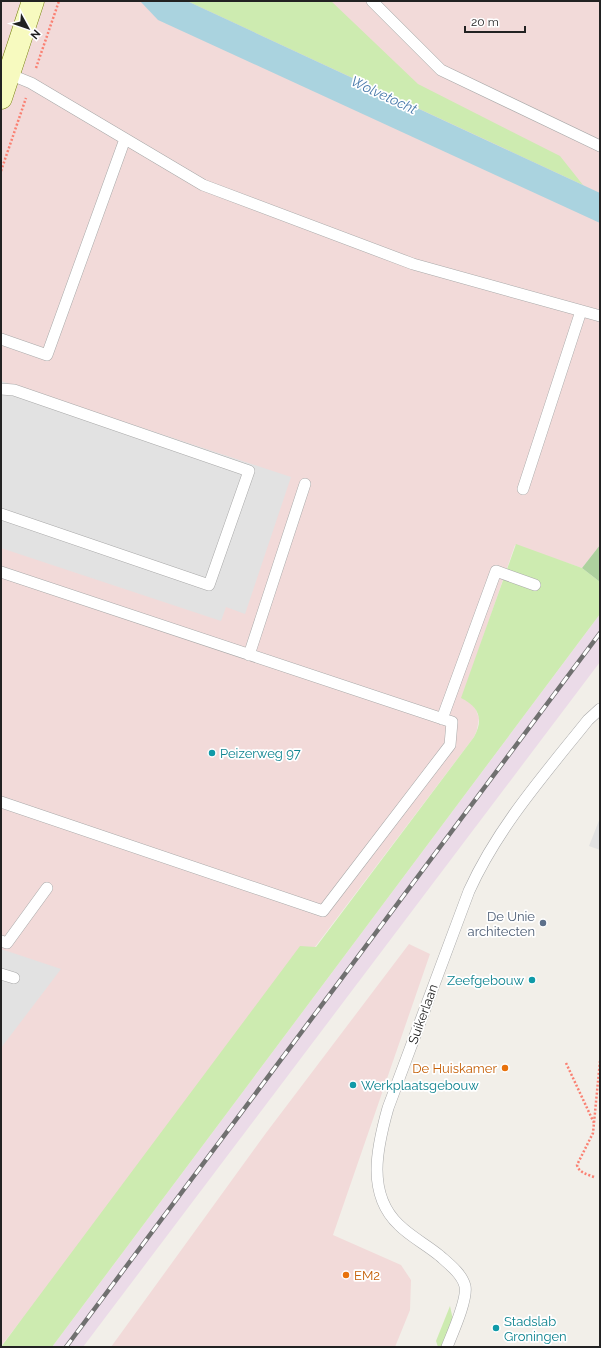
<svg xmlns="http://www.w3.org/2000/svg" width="601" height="1348" font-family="Raleway,sans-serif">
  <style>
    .commercial { fill: #f2dad9 }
    .industrial { fill: #ebdbe8 }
    .grass { fill: #cdebb0 }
    .forest { fill: #add19e }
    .parking { fill: #e2e2e2 }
    .water { fill: #aad3df }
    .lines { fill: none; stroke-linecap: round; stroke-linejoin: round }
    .lane-casing { stroke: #a9a9a9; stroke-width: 12 }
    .secondary-casing { stroke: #707d05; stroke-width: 23 }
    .path { stroke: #fa8072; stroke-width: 2.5; stroke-dasharray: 2 2; stroke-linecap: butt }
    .lane { stroke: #fff; stroke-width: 11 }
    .secondary { stroke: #f7fabf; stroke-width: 22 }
    .rail-casing { stroke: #707070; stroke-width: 4.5 }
    .rail { stroke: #fff; stroke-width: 3; stroke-dasharray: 9; stroke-linecap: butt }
    .culture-dot { fill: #0f9aa8; stroke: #fff; stroke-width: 1.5 }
    .service-dot { fill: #5c6f8a; stroke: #fff; stroke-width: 1.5 }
    .food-dot { fill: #e8710a; stroke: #fff; stroke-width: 1.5 }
    .labels { text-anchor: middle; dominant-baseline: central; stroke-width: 3.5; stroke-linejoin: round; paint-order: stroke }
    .culture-label { font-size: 13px; fill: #0d838f; stroke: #fff; text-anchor: start }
    .service-label { font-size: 13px; fill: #4e5e75; stroke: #fff; text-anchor: end }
    .street-label { font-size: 13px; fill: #222; stroke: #fff }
    .food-label { font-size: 13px; fill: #c56008; stroke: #fff; text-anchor: end }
    .water-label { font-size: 14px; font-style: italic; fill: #4a7aab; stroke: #fff }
  </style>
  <rect width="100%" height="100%" fill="#f2efe9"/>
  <!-- commercial -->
  <path class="commercial" d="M1 1H600V545L582 568 515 545 462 698 471 703 476 710 479 718 477 730 474 737 315 947 1 1346Z
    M409 944 430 954 333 1235 401 1265 411 1280 410 1310 395 1347H111L266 1133Z"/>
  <!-- industrial -->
  <path class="industrial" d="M600 614V662L83 1347H52Z"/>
  <!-- grass -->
  <path class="grass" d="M187 1H331L418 84 560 156 583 185Z
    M516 544 582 568 600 582V614L52 1347H1L300 946 316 947 474 737C484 719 479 707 461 698Z
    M450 1306 453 1320 442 1347H438L436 1341Z"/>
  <!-- forest -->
  <path class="forest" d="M600 545V582L582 568Z"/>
  <!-- parking -->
  <path class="parking" d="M1 381 291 477 245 614 226 607 221 621 1 548Z
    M600 818V850L589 846Z
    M1 949 61 969 1 1048Z"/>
  <!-- water -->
  <path class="water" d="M140 1H187L600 193V223L158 20Z"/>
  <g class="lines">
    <defs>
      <path id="lane" d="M372 1 441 70 600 146
        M9 74 31 83 203 185 413 264 600 316
        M1 339 47 355 125 139
        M1 389 14 390 249 471 209 585 1 514
        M523 489 581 311
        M1 572 452 722 450 745 323 911 1 802
        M249 655 305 484
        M442 719 496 571 535 585
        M1 941 7 943 47 888
        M1 974 14 978
        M447 1347C452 1334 468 1299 465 1286 462 1274 449 1264 440 1256 427 1245 411 1237 399 1225 366 1194 377 1147 388 1108L469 891C498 827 544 775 588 720L600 709"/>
      <path id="secondary" d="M1 98 33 1"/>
    </defs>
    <!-- lane casing -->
    <use href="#lane" class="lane-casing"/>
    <!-- secondary casing -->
    <use href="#secondary" class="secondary-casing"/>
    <!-- path -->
    <path class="path" d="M36 68 59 1
      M1 171 26 98
      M566 1063 594 1123
      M594 1177C587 1174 579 1173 577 1165L593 1133 600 1061"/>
    <!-- lane -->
    <use href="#lane" class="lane"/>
    <!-- secondary -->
    <use href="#secondary" class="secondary"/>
    <defs>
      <path id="rail" d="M66 1347 600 633"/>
    </defs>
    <!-- rail casing -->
    <use href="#rail" class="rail-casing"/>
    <!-- rail -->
    <use href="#rail" class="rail"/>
  </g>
  <!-- markers -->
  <g class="culture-dot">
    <circle cx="212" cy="753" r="4"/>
    <circle cx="532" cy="980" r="4"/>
    <circle cx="353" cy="1085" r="4"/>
    <circle cx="496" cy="1328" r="4"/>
  </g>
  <circle class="service-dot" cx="543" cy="923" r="4"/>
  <g class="food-dot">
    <circle cx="505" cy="1068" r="4"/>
    <circle cx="346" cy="1275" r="4"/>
  </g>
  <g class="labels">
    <!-- culture labels -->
    <g class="culture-label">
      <text x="220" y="753">Peizerweg 97</text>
      <text x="524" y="980" text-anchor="end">Zeefgebouw</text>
      <text x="361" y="1085">Werkplaatsgebouw</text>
      <text x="504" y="1321">Stadslab<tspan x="504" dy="15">Groningen</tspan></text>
    </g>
    <!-- service labels -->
    <g class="service-label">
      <text x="535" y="916">De Unie<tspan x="535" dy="15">architecten</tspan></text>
    </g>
    <!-- street labels -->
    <g class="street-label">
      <text transform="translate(423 1014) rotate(-70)">Suikerlaan</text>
    </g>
    <!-- food labels -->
    <g class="food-label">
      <text x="497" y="1068">De Huiskamer</text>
      <text x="354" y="1275" text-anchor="start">EM2</text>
    </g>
    <!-- water labels -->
    <g class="water-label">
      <text transform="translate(384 95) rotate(25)">Wolvetocht</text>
    </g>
  </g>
  <!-- border -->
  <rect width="601" height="1348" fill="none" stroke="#222222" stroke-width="4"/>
  <!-- north arrow -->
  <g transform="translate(28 28) rotate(130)" stroke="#ffffff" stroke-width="3" paint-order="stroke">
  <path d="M0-3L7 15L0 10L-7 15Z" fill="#222222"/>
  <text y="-6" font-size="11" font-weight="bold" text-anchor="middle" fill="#222222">N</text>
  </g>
  <!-- scale -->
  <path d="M465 26v6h60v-6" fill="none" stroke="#222222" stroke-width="2"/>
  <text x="471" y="26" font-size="12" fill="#222222" stroke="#ffffff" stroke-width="3" paint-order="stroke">20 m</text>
</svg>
